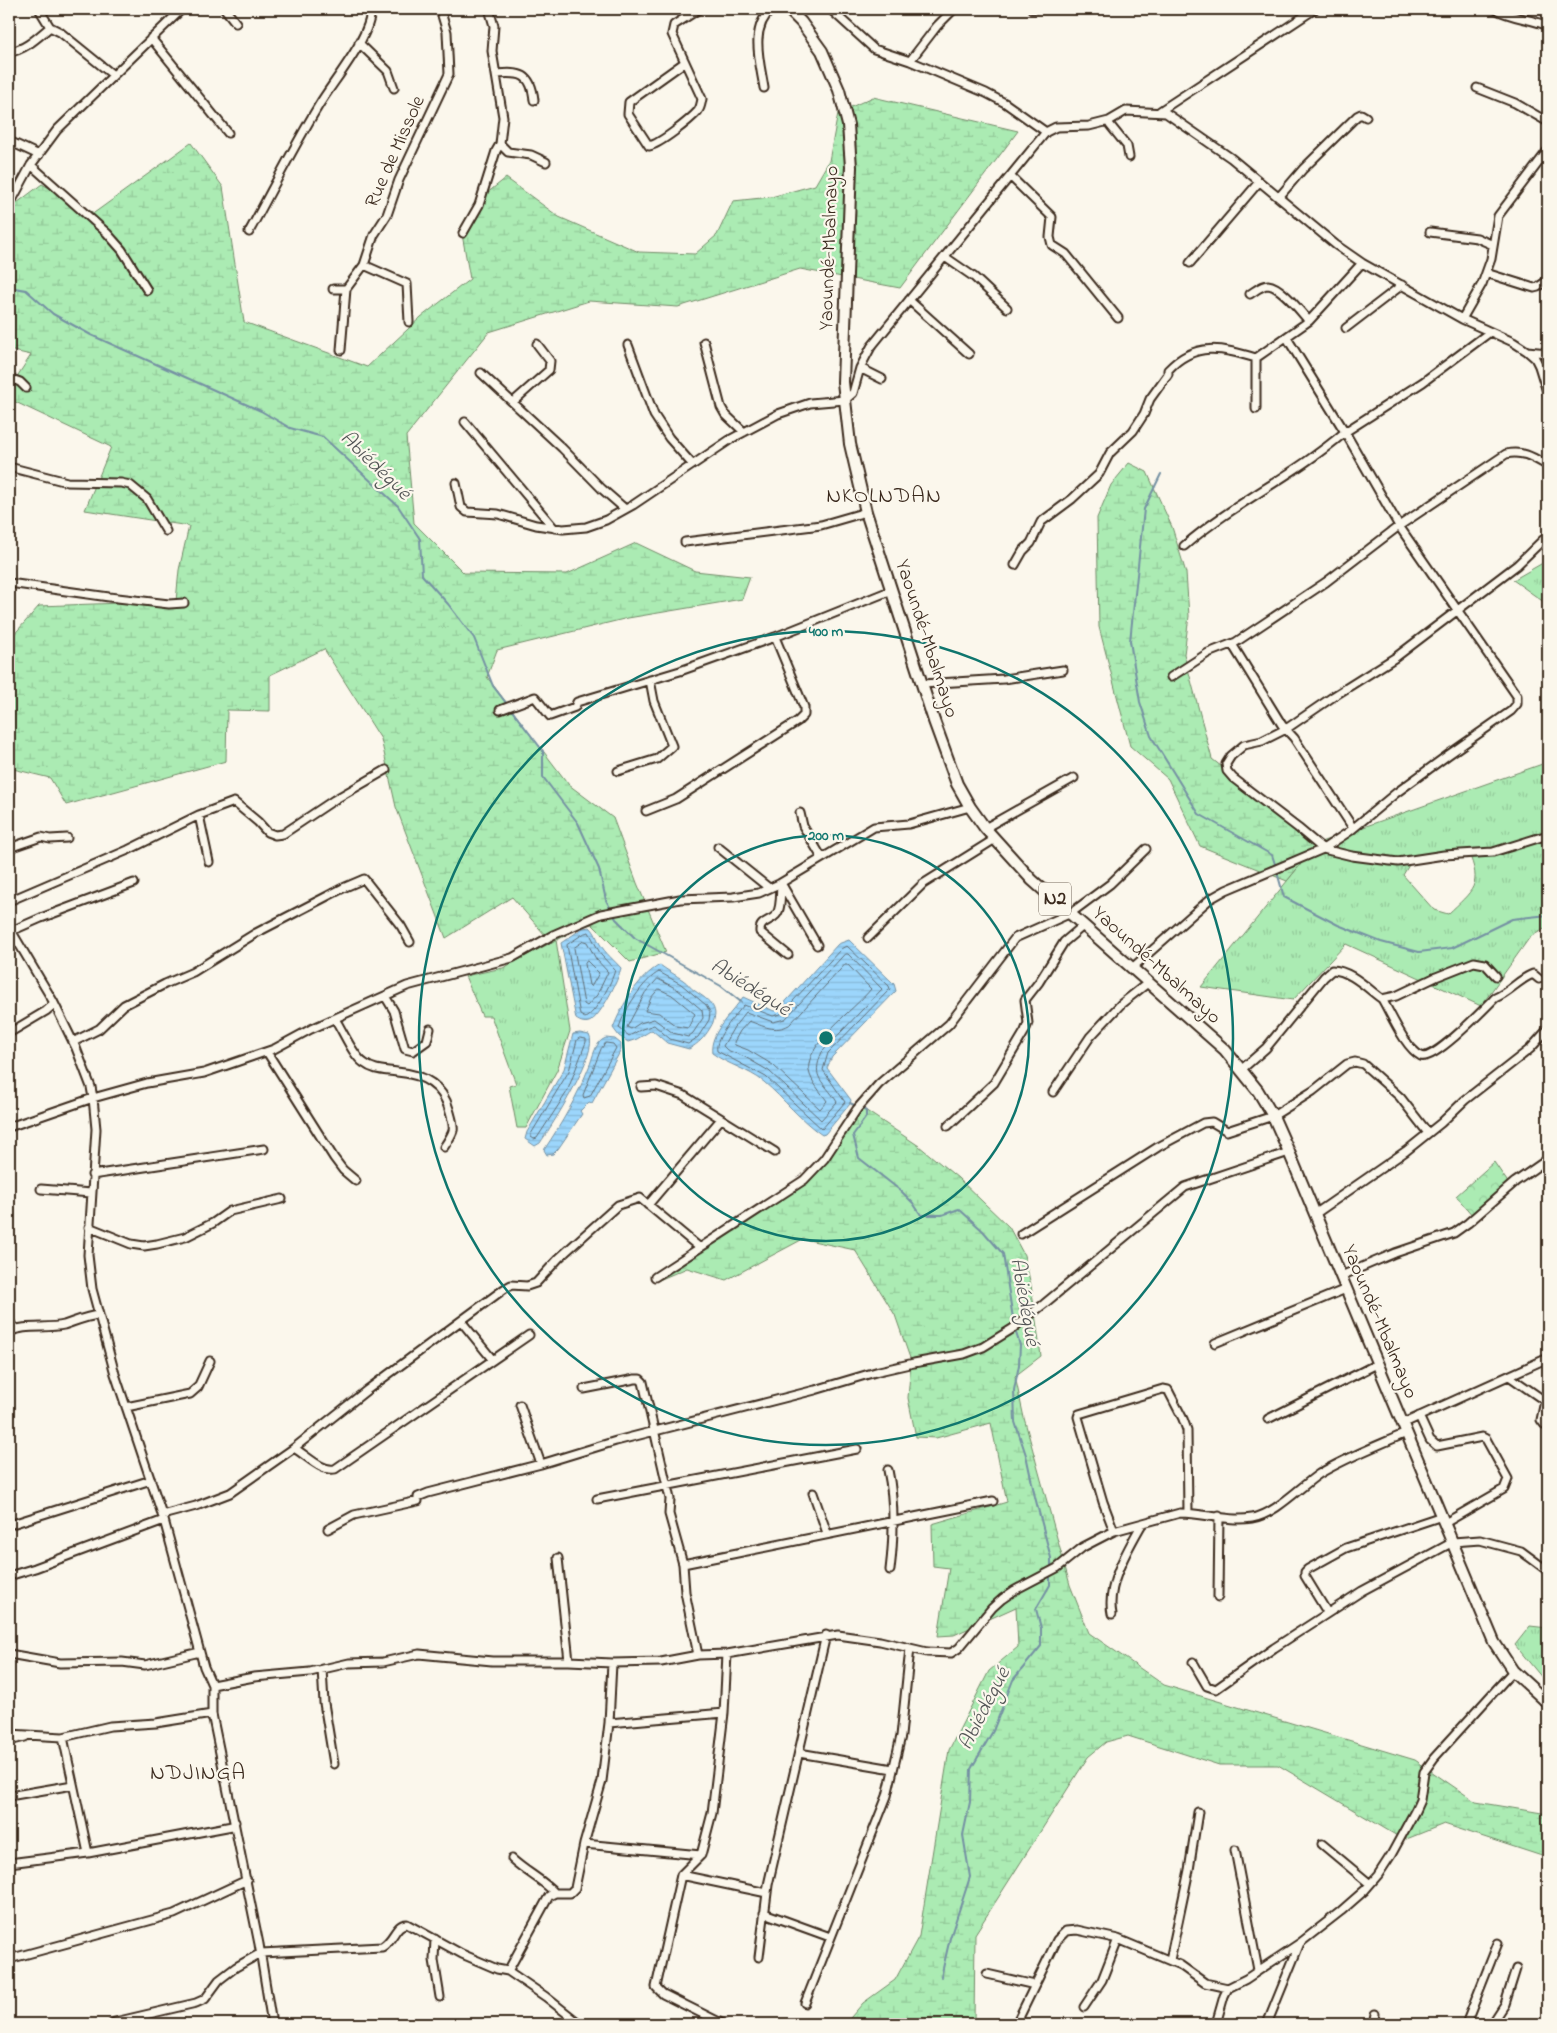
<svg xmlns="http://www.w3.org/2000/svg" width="1557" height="2033" font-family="'Indie Flower',sans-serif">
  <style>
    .grass { fill: url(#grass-tufts); stroke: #738a68; fill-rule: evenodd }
    .forest { fill: url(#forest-crowns); stroke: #738a68 }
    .wetland { fill: url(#wetland-marsh); stroke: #738a68 }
    .water { fill: url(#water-rules); stroke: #7591a3 }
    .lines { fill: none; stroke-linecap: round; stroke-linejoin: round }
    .shore { stroke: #626f77; stroke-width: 1 }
    .stream { stroke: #7591a3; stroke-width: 2 }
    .minor-casing { stroke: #3b2a1e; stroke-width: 11 }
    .highway-casing { stroke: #3b2a1e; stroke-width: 14 }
    .minor { stroke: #fbf7ec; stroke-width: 7 }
    .highway { stroke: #fbf7ec; stroke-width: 10 }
    .ring { fill: none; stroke: #0f766e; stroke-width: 2.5 }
    .labels { text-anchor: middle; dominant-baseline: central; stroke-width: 4.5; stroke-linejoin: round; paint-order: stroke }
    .shield { fill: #fbf7ec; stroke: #75685c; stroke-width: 1 }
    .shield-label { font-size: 19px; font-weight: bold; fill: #3b2a1e }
    .street-label { font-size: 20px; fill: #3b2a1e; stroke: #fbf7ec }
    .water-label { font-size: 21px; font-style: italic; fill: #535556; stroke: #fbf7ec }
    .quarter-label { font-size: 22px; letter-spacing: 1px; fill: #3b2a1e; stroke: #fbf7ec }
    .centre { fill: #0f766e; stroke: #fbf7ec; stroke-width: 2.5 }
    .ring-label { font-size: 15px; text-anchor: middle; font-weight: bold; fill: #0f766e; stroke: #fbf7ec; stroke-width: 4.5; stroke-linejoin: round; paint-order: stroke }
  </style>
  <defs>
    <pattern id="grass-tufts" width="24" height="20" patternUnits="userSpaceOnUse" patternTransform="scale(1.25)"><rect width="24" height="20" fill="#abebb3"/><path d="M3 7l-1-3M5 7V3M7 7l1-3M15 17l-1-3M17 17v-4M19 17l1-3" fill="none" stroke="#94ca9a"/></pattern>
    <pattern id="forest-crowns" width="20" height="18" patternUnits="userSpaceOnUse" patternTransform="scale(1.25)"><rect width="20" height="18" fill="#abebb3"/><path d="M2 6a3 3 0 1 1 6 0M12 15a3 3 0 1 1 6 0" fill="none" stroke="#94ca9a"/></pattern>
    <pattern id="wetland-marsh" width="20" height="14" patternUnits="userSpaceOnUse" patternTransform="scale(1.25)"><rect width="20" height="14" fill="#abebb3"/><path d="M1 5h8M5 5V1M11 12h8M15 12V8" fill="none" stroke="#94ca9a"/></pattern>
    <pattern id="water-rules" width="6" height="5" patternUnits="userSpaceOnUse" patternTransform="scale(1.25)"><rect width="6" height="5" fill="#9cd6fc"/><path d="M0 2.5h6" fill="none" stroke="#87b8d8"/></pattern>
  </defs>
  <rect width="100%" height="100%" fill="#fbf7ec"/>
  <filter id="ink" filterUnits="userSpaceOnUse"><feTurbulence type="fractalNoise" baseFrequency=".02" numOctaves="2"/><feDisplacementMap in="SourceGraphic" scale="10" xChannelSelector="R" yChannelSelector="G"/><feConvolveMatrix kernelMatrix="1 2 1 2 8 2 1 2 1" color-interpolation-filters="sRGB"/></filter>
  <g filter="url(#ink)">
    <!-- grass -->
    <path class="grass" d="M1548 560V605L1513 580Z
      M1548 762V927L1530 937 1481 1006 1346 944 1293 1000 1201 987 1318 843ZM1468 851C1483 886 1473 890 1448 914L1434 910 1403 875 1415 855Z
      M556 940 570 1031 557 1070 526 1128H517L509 1086 516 1084 491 1016H482L465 976 503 968Z
      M1530 1626 1548 1628V1685L1515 1645Z"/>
    <!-- forest -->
    <path class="forest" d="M1494 1162 1507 1181 1508 1186 1473 1216 1456 1196Z"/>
    <!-- wetland -->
    <path class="wetland" d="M873 97 1018 131 900 288 800 269 678 307 589 301 489 332 406 436 414 523 464 573 567 574 636 543 695 571 750 577 742 599 628 618 497 650 487 677 569 785 613 818 637 883 666 952 630 962 592 924 580 927 552 943 512 897 446 938 396 807 381 739 324 649 270 675V711L227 710 226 761 66 805 50 778 9 768V638H11L39 606 176 601 179 570 189 526 85 510 111 447 9 399V389L31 355 9 350V209L42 184 94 213 191 143 223 187 244 322 367 367 421 317 470 279 462 234 487 193 506 178 559 217 639 252 695 254 717 235 733 201 771 197 815 185 829 161 838 113Z
      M1129 463 1147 472 1172 527 1186 573 1189 616 1184 654 1212 759 1318 843 1287 881 1200 846 1168 779 1130 746 1099 627 1097 518 1111 485Z
      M859 1106 919 1146 958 1178 1009 1227 1024 1255 1031 1285 1041 1356 1015 1376 1024 1418 1070 1585 1089 1633 1164 1685 1415 1760 1476 1802 1548 1814V1858L1444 1824 1404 1840 1278 1765H1219L1128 1736 1106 1742 1088 1757 975 1934 974 2024H845L863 2003 895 1980 919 1936 949 1750 989 1671 1018 1647 1016 1607 954 1635 938 1636 949 1568 933 1566 932 1524 1007 1502 991 1423 936 1438 916 1437 908 1398 911 1361 895 1315 855 1250 803 1239 726 1280 687 1268 659 1280 657 1276 804 1180 824 1159Z"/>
    <!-- water -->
    <path class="water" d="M590 927C596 933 596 937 600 944 605 953 614 960 621 968 618 981 602 1013 591 1021 586 1024 580 1022 576 1019L561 943 583 928Z
      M849 940 894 984 896 991 832 1057 827 1068 851 1100 850 1104 825 1134 822 1135C800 1120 784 1099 764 1082 748 1069 728 1065 712 1053 709 1033 732 1013 743 997L774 1011 778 1010 838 944Z
      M660 965C668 971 676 975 683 980 688 983 690 988 695 991 710 1001 722 1009 710 1028 704 1038 699 1043 689 1049L667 1043 652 1030 637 1039 628 1042 619 1036 613 1028C622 1005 638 977 660 965Z
      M580 1033 589 1035C600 1051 551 1127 540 1143L535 1146 525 1139 527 1132 564 1069 573 1034Z
      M606 1038 615 1039 621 1044V1050L592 1103 589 1102 580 1111 582 1114 558 1149 553 1154 547 1155 544 1150C562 1123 577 1097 589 1067 593 1058 595 1041 606 1038Z"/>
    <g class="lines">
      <!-- shore -->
      <path class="shore" d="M585 933 589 932 601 955 615 970C612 982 596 1013 585 1018L580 1015 567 945Z
        M584 941 587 942 596 959 608 972 597 995 587 1006 584 1004 574 948Z
        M847 946 889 986 890 989 828 1053 823 1070 845 1102 822 1129 766 1077 717 1051C714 1038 736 1015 744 1005L773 1016 781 1014 841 949Z
        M845 954H848L882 989 822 1052C810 1080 824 1080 837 1102L821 1120 769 1071 745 1057 727 1050 723 1046 734 1027 746 1012 773 1022 785 1019Z
        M587 961 599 973 591 987 589 985 585 964Z
        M845 965H848L871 989C855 1009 804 1045 809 1071 811 1082 821 1092 827 1101L820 1109 773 1065 748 1050 735 1045 734 1042 740 1031 749 1021C763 1026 775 1033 789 1025Z
        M659 972 681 984 706 1005 710 1012 709 1020 698 1037 688 1044 670 1039 654 1025 642 1029 629 1036 619 1028C623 1012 644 979 659 972Z
        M658 979 677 989 702 1010 703 1018 693 1033 688 1037 673 1033 654 1019 640 1023 631 1029 627 1027 645 993Z
        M659 989 672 995 695 1014 688 1028 676 1026 659 1013 645 1011 651 998Z
        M580 1038 586 1039V1042L567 1092 537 1138 534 1139 531 1137V1134L569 1071 577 1040Z
        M606 1043 613 1044 616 1048 590 1096 584 1098 583 1095 601 1049Z"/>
      <!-- stream -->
      <path class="stream" d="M9 287 26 290 53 314 91 335 261 411 290 428 323 437 398 506 420 539 422 575 448 604 474 638 493 686 543 751V777L578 823 599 869 606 900 616 919 635 938 721 986 741 1002
        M1161 474 1144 509 1130 641 1140 702 1151 736 1199 814 1272 855 1276 867
        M1277 872 1284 897 1338 925 1381 942 1419 952 1452 948 1512 919 1548 915
        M850 1103 866 1111V1117L853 1135 859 1158 901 1191 913 1203 921 1215H942L959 1209 983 1231 1003 1254 1014 1325
        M1015 1330 1020 1345 1019 1365 1014 1390 1015 1422 1026 1455 1035 1497 1051 1558V1569
        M941 1977 950 1938 970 1877 963 1835 970 1802 971 1769 993 1731 1013 1680 1041 1646V1628L1036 1609 1050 1585V1574"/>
      <defs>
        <path id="minor" d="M39 9 50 27 60 32 113 75
          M225 9 236 23
          M489 9 494 26 492 51 503 117 500 144 508 152 531 155 546 162
          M830 9 874 49 910 61 986 93 1005 103 1046 132
          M1032 9H1035
          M1495 9C1513 19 1530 18 1548 26
          M151 38 228 133
          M359 43 388 71 394 88
          M9 52C25 50 38 37 50 27
          M910 61 937 26 954 9
          M685 62 629 102 628 114 649 146C660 144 690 120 698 111 701 107 701 103 702 99L672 34 674 25 699 9
          M496 74C521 72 531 73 534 100
          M764 88C760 62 749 28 772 9
          M1477 88 1515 103 1548 122
          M1160 111 1315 9
          M1109 121 1110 125 1127 146 1129 157
          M9 141 39 155
          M31 165 107 233 122 250 147 290
          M1011 177 1052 217 1050 237 1052 245 1066 254 1118 318
          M1279 197 1303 169 1357 116 1361 114 1366 117
          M9 206 31 165 57 130 182 9
          M249 232C272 190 294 146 319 105 334 80 371 37 371 9
          M1430 232 1477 238 1493 245
          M463 233 479 205 496 151 500 144
          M945 257 974 277 1007 308
          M1190 263 1259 182
          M364 265 407 284 409 322
          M1486 273 1534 288 1538 287 1548 280
          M333 289H346L364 265 374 235 387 215 399 180 449 74 447 32 440 9
          M1250 294C1255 291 1262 285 1268 285 1281 286 1300 311 1309 321
          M909 300 969 354
          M1462 319 1482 284 1491 259 1498 216 1548 150
          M1346 328 1402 285
          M704 342 721 407 725 414 744 432
          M628 345 654 415 669 438 692 464
          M341 350 346 289
          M1527 351 1548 353
          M860 368 882 379
          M481 373 562 448 602 489 625 509
          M9 378 20 382 26 388
          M513 402 549 370 550 361 537 344
          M1256 409V358
          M465 422 554 528
          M9 467 67 482 121 483 130 485 147 499 166 531
          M456 483 461 507 467 512 498 514 536 525 563 529 586 527 606 520 633 505 731 439 778 414 810 403 845 400 853 393 860 368 871 347 1046 132 1056 127 1089 126 1109 121 1126 111 1166 113 1231 158 1336 245 1362 263 1462 319 1513 342 1527 351 1535 358 1539 366 1548 395
          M1548 535 1517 565 1396 657 1334 696 1286 729 1262 741 1244 745 1231 756 1226 764 1227 771 1233 778 1298 828 1323 849 1352 856 1398 862 1444 855 1493 852 1548 835
          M685 542 821 525 866 512
          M1184 546C1234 503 1295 475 1345 432L1287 338
          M1015 565 1023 551 1031 543 1041 522 1072 499 1099 474 1110 453 1133 431 1144 414 1150 399 1168 374V370C1195 341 1222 348 1256 358L1309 321 1362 263
          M9 583 109 597 169 604 184 603
          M1232 644 1282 725 1294 738 1353 828
          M1171 677 1208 653 1236 642 1326 582 1399 526 1506 454C1523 450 1534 458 1548 466
          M922 684 1004 679 1063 670
          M500 710 535 697 550 716 575 707 577 702 680 671 775 637 892 590
          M618 771 657 759 672 746 654 701 650 680
          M646 811 676 799 798 721 804 715V707L775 637
          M800 813 803 826 822 858
          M199 815 209 862
          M985 828 1074 778
          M718 847 769 888
          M9 848 41 837 50 839 67 838
          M781 883C780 892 782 908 776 915 770 922 759 921 760 932L788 955
          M781 883 817 945
          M9 901 128 850 199 815 234 802 258 822 267 832 275 835 283 834 334 800 386 770
          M9 927 53 1001 76 1048 91 1087 93 1098 96 1129 88 1255 92 1289 115 1374 164 1520 204 1667 212 1685V1714L259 1944 272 2024
          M9 932 41 918 134 883
          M868 938 923 884 995 839
          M1132 968 1210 899 1226 890 1323 849 1350 831 1396 793 1448 755 1511 711 1517 704V696L1399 526 1345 432 1423 382 1490 332
          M385 996 394 1011 405 1049 413 1051 427 1041 430 1029
          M1382 999C1391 1014 1405 1048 1421 1056 1433 1062 1485 1008 1495 998 1510 992 1519 979 1533 974L1539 979
          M335 1019C343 1031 353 1056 364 1063 374 1071 385 1070 397 1072 421 1074 442 1084 449 1109 455 1130 456 1129 444 1147
          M9 1033 46 1011 54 1004
          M73 1042 99 1029 124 1005 165 984 193 972 256 933 343 888 364 879 401 926 410 942
          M267 1052 334 1158 343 1170 356 1181
          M1242 1069 1266 1048 1324 977 1332 970C1350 970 1368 989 1382 999L1396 996 1436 977 1474 962 1485 964 1496 976
          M641 1087 656 1086 683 1095 775 1152
          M1053 1092 1090 1037 1121 1004 1149 982
          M948 1126 994 1083 1025 1031 1028 1023 1025 1000 1039 982 1064 942 1084 925
          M9 1127 93 1098 147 1083 204 1073 274 1049 311 1029 407 986 512 958 553 935 601 914 680 899 733 897 759 893 779 884 874 827 909 824 970 807
          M92 1175 264 1149
          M41 1189 91 1193
          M648 1205 721 1119
          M1315 1214 1406 1151 1441 1123 1465 1100 1530 1049 1548 1029
          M89 1227 131 1244 144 1246 157 1244 185 1237 213 1223 230 1211 282 1199
          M1021 1234 1158 1147 1203 1123 1212 1122 1227 1131 1273 1116 1313 1091 1347 1064 1355 1062 1363 1064 1400 1097 1428 1133
          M1341 1276 1395 1253 1454 1233 1468 1223 1515 1182 1548 1159
          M655 1277 804 1180 824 1159 857 1109 879 1084 949 1024 1015 938 1071 913 1110 884 1146 849
          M461 1321 492 1359
          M9 1322 16 1329
          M9 1332C25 1324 46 1329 64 1325 76 1321 87 1316 99 1315
          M1215 1343 1346 1289
          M1509 1376 1545 1401 1541 1420 1544 1424 1548 1426
          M584 1389 635 1379H640L643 1382 670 1499 669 1514 683 1564
          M520 1405 541 1464
          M126 1407 190 1394 198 1387 210 1361
          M1419 1416 1430 1440 1437 1446 1482 1437 1486 1439 1508 1479 1504 1489 1445 1523
          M1268 1419 1377 1364
          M1402 1424 1548 1358
          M294 1448C306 1455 322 1472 335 1469L529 1335
          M888 1470C895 1503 894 1537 890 1570
          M813 1493 827 1533
          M597 1499 857 1449
          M1188 1513 1187 1430 1183 1419 1168 1390 1163 1389 1079 1414 1078 1417 1103 1502 1114 1531 1180 1513C1204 1513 1229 1522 1252 1518 1274 1515 1300 1487 1319 1474 1347 1457 1377 1446 1406 1433
          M162 1515 196 1506 230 1493 294 1448 367 1390 504 1289 511 1285 527 1286 536 1283 559 1258 618 1205 640 1198 700 1248
          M9 1525 151 1480
          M328 1529 354 1515 418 1501V1497L428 1493 541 1464 616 1441 815 1390 879 1371 914 1363 964 1354 983 1347 1012 1329 1044 1304 1185 1187 1289 1152
          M558 1558 569 1661
          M9 1576 35 1568 164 1520
          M1218 1597 1219 1516
          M1327 1612 1305 1576V1572L1308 1569 1346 1548 1442 1516
          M1112 1614C1106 1585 1128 1549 1142 1524
          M9 1654 60 1663 122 1662 145 1665 200 1652
          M698 1655 685 1592 683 1564 993 1501
          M1193 1662 1207 1686 1216 1689 1274 1648 1362 1591 1453 1542 1480 1540 1521 1551 1548 1571
          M322 1669 324 1703 334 1764
          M212 1685 254 1677 310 1672 349 1663 383 1662 419 1654 492 1661H569L612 1663 661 1662 698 1655 727 1654 838 1635 880 1641 927 1652 951 1653 959 1648 992 1608 1002 1599 1015 1590 1057 1568 1083 1547 1114 1531
          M609 1723 724 1713
          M9 1734 63 1737 110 1726 156 1723 212 1714
          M63 1737 88 1853
          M9 1741 25 1737
          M799 1753 893 1769
          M9 1796 73 1785
          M584 1844 701 1855
          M1322 1844 1370 1884
          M1235 1850 1258 1970
          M512 1859C526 1872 543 1880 555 1893
          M9 1863 88 1853 232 1826 235 1822
          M681 1875 767 1893
          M764 1913 830 1937
          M435 1939 434 1960 440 1997
          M759 1957 768 1885 826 1635
          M9 1959 174 1914 247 1880
          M1170 1960 1189 1870 1198 1812
          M508 1971 549 1896 555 1893H570L575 1888 584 1844 602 1781 609 1723 612 1663
          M987 1974 1035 1985
          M805 2003 887 1796 901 1736 910 1648
          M1084 2007 1102 1980 1118 1939
          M112 2024 115 2022 196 2003 205 1999 219 1980 236 1967 261 1953 382 1947C395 1939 395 1924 407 1924L462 1954 497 1969 508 1971 546 1997 580 2024
          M723 2024 663 1994 656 1987 681 1875 701 1855 712 1813 724 1713 727 1654
          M1016 2024 1057 1940 1066 1931 1077 1930 1118 1939 1180 1965 1205 1983 1228 1988
          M1216 2024 1224 1996 1228 1988 1246 1979 1300 1943 1341 1911 1365 1890 1378 1875 1391 1855 1415 1811 1420 1800 1424 1772 1434 1758 1513 1671
          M1267 2024 1300 1943
          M1373 2024 1375 2014
          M1466 2024 1498 1943
          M1492 2024 1505 2004 1516 1969"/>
        <path id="highway" d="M788 9 801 22 822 51 839 90 848 125 851 167 843 382 850 444 866 512 934 721 957 784 970 807 985 828 1032 880 1225 1050 1258 1091 1273 1116 1289 1152 1494 1642 1513 1671 1548 1703"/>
      </defs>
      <!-- minor casing -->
      <use href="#minor" class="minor-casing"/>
      <!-- highway casing -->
      <use href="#highway" class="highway-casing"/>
      <!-- minor -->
      <use href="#minor" class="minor"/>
      <!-- highway -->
      <use href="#highway" class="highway"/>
    </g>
  </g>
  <!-- distance rings -->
  <g class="ring">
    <circle cx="826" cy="1038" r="203"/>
    <circle cx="826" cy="1038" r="407"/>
  </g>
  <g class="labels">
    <!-- shield labels -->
    <rect class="shield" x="1039" y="882.5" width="32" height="33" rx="4"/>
    <g class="shield-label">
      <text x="1055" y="899">N2</text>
    </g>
    <!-- street labels -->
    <g class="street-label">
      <text transform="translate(396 152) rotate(-66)">Rue de Missole</text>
      <text transform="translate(830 248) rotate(-88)">Yaoundé-Mbalmayo</text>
      <text transform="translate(926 639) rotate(72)">Yaoundé-Mbalmayo</text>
      <text transform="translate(1156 966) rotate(42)">Yaoundé-Mbalmayo</text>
      <text transform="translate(1379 1322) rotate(67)">Yaoundé-Mbalmayo</text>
    </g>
    <!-- water labels -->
    <g class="water-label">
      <text transform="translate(375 466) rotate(44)">Abiédégué</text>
      <text transform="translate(750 988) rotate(32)">Abiédégué</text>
      <text transform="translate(1024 1302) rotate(80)">Abiédégué</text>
      <text transform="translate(985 1709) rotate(-63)">Abiédégué</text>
    </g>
    <!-- quarter labels -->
    <g class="quarter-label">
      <text x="884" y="497">NKOLNDAN</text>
      <text x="198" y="1774">NDJINGA</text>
    </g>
  </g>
  <circle cx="826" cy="1038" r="8" class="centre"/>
  <g class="ring-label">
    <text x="826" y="636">400 m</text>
    <text x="826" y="840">200 m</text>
  </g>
  <!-- margin -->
  <rect width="1557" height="2033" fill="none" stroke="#fbf7ec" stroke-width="30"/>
  <rect x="15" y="15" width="1527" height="2003" fill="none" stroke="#3b2a1e" stroke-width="2" filter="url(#ink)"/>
</svg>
